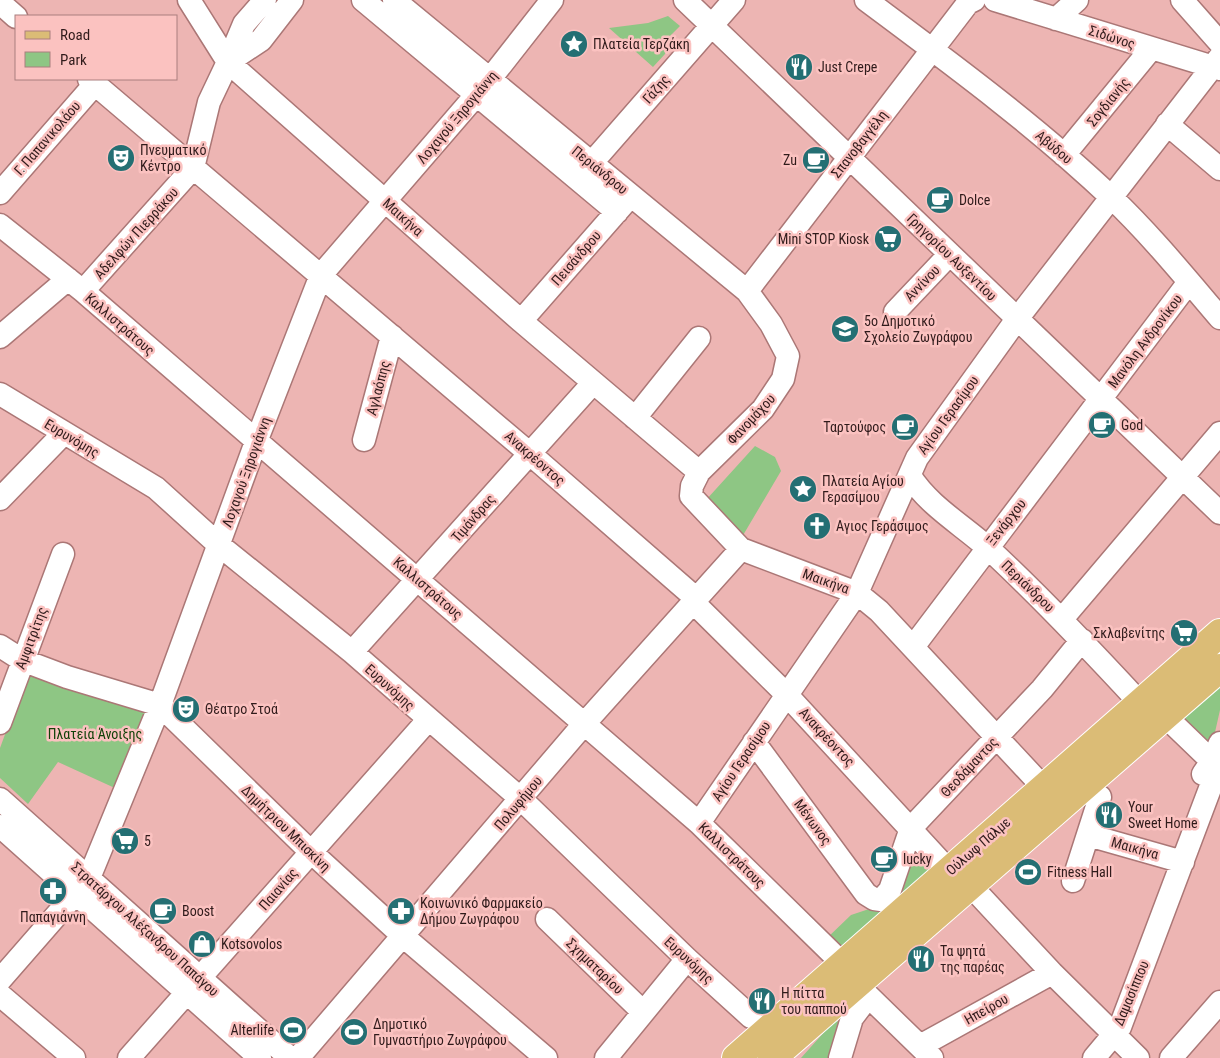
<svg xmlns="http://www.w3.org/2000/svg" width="1220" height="1058" font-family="'Roboto Condensed',sans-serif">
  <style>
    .green { fill: #8ec684 }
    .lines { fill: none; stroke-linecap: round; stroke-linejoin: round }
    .minor-casing { stroke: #ab7776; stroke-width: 25 }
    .major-casing { stroke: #fff; stroke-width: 30 }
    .minor { stroke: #fff; stroke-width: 22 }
    .major { stroke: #dbbc76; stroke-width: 28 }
    .labels { text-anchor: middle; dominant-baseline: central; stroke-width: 5; stroke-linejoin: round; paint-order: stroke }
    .street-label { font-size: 14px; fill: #301b1b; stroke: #fbc2c0 }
    .poi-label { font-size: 14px; fill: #301b1b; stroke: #fbc2c0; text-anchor: start }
    .park-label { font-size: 14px; fill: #114208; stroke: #fbc2c0 }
  </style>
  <rect width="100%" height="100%" fill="#edb5b3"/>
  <!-- green -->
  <path class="green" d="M668 16 680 26 665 41 668 46 665 54 653 67 609 28 648 23Z
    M755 446 775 457 781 471 742 537 706 500Z
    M28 672 150 708 117 789 58 762 28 804 0 778V748Z
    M1220 675V710L1211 750 1179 711Z
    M911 842 937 871 843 955 825 940 851 915 872 908Z
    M835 1020 841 1023 833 1058H801Z"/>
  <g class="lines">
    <defs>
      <path id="minor" d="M189 0 228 62 521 321 699 472 692 486 691 496 741 549 857 593 879 611 1044 788
        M363 0 617 212
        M394 0 747 291 771 324 788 356 783 379 763 409 699 472
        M685 0 1220 513
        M866 0C949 62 1035 125 1111 197 1150 234 1185 277 1220 318
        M995 0 1220 69
        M1182 0 1220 43
        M0 3 16 17
        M1056 19 1077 0
        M228 62 244 24 265 0
        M89 79 529 453 691 594 696 605 786 694 949 871
        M1167 124 1220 169
        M1064 155 1151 49
        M582 174 734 0
        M0 193 95 84
        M0 225 83 291 699 823 843 964
        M83 291 193 168 209 102 228 62 261 40 292 0
        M747 291 968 3 974 0
        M895 312 950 254
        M521 321 627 200
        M0 337 68 279
        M0 394 156 488 219 545 352 652 521 799 687 959 751 1017
        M635 418 699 338
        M364 440 392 336
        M910 476C929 506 961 524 988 548 1041 597 1091 650 1140 703
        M0 499 64 433
        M1062 619 1220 433
        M0 646 22 660 67 677 160 705 311 852 404 937 546 1058
        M913 647 1189 282
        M352 652 593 383
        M1165 716 1220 769
        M0 723 63 554
        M754 742 866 894 874 899 881 900 890 890 911 828 1042 689 1082 640
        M1203 774 1212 761 1220 743
        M0 799 290 1058
        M699 823 857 593 917 458 1017 319 1220 57
        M0 826 260 1058
        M1088 835 1183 862
        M1073 881 1100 797
        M970 885 1052 973 1138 1058
        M547 919 643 1012
        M0 980 89 878 160 705 256 442 321 275 490 79 552 0
        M857 985 932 1058
        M0 995 74 1058
        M920 1046 1052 973
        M129 1058 428 720
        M298 1058 584 724 741 549
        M606 1058 687 959
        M840 1058 852 1018 868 997
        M1094 1058 1120 1027 1211 786 1212 761
        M1171 1058 1220 1002"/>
      <path id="major" d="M736 1058 1220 633
        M772 1058 1220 668"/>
    </defs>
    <!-- minor casing -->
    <use href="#minor" class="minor-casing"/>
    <!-- major casing -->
    <use href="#major" class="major-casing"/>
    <!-- minor -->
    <use href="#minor" class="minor"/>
    <!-- major -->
    <use href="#major" class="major"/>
  </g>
  <!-- icons -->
  <defs>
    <symbol id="sight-disc" viewBox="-11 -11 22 22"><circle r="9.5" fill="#246f73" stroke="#fbc2c0"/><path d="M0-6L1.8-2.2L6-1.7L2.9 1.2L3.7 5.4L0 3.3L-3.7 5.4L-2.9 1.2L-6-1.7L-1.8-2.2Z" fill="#fff"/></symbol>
    <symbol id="restaurant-disc" viewBox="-11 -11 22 22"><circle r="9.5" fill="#246f73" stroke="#fbc2c0"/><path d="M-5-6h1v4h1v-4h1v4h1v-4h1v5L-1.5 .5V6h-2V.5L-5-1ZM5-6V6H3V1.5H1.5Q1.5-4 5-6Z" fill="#fff"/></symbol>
    <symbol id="theatre-disc" viewBox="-11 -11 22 22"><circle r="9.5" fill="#246f73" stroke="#fbc2c0"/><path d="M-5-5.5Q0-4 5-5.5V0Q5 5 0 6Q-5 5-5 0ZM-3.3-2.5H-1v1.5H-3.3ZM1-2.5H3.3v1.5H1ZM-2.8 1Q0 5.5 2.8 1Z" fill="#fff"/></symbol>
    <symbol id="cafe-disc" viewBox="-11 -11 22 22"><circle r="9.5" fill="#246f73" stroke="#fbc2c0"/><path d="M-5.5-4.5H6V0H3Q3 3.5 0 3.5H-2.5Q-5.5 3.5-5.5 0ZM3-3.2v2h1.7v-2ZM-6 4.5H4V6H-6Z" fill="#fff"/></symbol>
    <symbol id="supermarket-disc" viewBox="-11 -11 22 22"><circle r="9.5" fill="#246f73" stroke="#fbc2c0"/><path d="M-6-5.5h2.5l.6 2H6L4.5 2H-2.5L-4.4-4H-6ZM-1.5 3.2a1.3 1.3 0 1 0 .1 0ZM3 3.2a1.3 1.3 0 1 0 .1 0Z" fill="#fff"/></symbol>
    <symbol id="school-disc" viewBox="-11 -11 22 22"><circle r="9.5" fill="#246f73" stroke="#fbc2c0"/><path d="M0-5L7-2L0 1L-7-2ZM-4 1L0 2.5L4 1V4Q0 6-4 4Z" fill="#fff"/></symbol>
    <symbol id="church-disc" viewBox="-11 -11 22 22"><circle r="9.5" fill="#246f73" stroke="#fbc2c0"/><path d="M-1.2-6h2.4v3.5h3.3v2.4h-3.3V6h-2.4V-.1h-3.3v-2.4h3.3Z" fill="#fff"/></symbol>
    <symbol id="stadium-disc" viewBox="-11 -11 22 22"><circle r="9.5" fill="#246f73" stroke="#fbc2c0"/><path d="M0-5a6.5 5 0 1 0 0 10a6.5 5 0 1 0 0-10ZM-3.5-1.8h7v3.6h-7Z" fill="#fff"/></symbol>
    <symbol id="pharmacy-disc" viewBox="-11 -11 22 22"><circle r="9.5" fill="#246f73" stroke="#fbc2c0"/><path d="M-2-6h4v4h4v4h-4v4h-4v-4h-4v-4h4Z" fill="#fff"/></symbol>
    <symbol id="shop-disc" viewBox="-11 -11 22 22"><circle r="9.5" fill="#246f73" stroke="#fbc2c0"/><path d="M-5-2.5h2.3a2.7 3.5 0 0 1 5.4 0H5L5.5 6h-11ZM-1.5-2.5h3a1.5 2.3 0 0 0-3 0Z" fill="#fff"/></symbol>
  </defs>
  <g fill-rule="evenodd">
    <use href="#sight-disc" x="558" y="28" width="32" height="32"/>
    <use href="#restaurant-disc" x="783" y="51" width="32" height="32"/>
    <use href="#theatre-disc" x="105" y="142" width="32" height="32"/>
    <use href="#cafe-disc" x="800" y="144" width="32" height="32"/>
    <use href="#cafe-disc" x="924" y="184" width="32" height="32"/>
    <use href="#supermarket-disc" x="872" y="223" width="32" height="32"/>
    <use href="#school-disc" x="829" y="313" width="32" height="32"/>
    <use href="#cafe-disc" x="1086" y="409" width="32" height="32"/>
    <use href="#cafe-disc" x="889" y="411" width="32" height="32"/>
    <use href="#sight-disc" x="787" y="473" width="32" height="32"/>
    <use href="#church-disc" x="801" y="510" width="32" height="32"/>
    <use href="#supermarket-disc" x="1168" y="617" width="32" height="32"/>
    <use href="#theatre-disc" x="170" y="693" width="32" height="32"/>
    <use href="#restaurant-disc" x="1093" y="799" width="32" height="32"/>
    <use href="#supermarket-disc" x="109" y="825" width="32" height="32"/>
    <use href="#cafe-disc" x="868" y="843" width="32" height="32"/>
    <use href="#stadium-disc" x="1012" y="856" width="32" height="32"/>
    <use href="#pharmacy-disc" x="37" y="875" width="32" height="32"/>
    <use href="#cafe-disc" x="147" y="895" width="32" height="32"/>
    <use href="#pharmacy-disc" x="385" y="895" width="32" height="32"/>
    <use href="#shop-disc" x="186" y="928" width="32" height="32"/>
    <use href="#restaurant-disc" x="905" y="943" width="32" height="32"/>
    <use href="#restaurant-disc" x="746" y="985" width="32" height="32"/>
    <use href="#stadium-disc" x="277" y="1014" width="32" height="32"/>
    <use href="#stadium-disc" x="338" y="1016" width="32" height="32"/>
  </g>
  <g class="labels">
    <!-- street labels -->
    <g class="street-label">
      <text transform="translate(1112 37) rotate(18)">Σιδώνος</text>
      <text transform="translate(656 89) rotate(-49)">Γάζης</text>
      <text transform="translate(1108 102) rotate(-51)">Σογδιανής</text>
      <text transform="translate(457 117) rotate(-50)">Λοχαγού Ξηρογιάννη</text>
      <text transform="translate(47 138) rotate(-49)">Γ. Παπανικολάου</text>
      <text transform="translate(859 144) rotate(-52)">Σπανοβαγγέλη</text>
      <text transform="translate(1054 147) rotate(40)">Αβύδου</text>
      <text transform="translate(600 170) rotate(39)">Περιάνδρου</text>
      <text transform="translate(403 217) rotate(42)">Μαικήνα</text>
      <text transform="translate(136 233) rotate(-48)">Αδελφών Πιερράκου</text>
      <text transform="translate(952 257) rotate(44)">Γρηγορίου Αυξεντίου</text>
      <text transform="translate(576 258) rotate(-49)">Πεισάνδρου</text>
      <text transform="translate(922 283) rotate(-46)">Αννίνου</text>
      <text transform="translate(120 324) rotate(41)">Καλλιστράτους</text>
      <text transform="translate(1145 341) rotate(-53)">Μανόλη Ανδρονίκου</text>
      <text transform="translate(378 388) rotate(-75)">Αγλαόπης</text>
      <text transform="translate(948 415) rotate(-54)">Αγίου Γερασίμου</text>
      <text transform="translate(751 419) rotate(-47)">Φανομάχου</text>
      <text transform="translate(72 438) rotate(31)">Ευρυνόμης</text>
      <text transform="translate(535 458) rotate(41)">Ανακρέοντος</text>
      <text transform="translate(246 472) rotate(-70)">Λοχαγού Ξηρογιάννη</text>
      <text transform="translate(473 518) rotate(-49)">Τιμάνδρας</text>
      <text transform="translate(1006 522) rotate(-52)">Ξενάρχου</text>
      <text transform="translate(826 581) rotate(20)">Μαικήνα</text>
      <text transform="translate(1028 586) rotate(44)">Περιάνδρου</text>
      <text transform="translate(428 588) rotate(41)">Καλλιστράτους</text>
      <text transform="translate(31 638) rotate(-69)">Αμφιτρίτης</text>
      <text transform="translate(390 687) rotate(42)">Ευρυνόμης</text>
      <text transform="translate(827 737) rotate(47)">Ανακρέοντος</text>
      <text transform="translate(741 761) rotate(-56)">Αγίου Γερασίμου</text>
      <text transform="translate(969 767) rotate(-47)">Θεοδάμαντος</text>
      <text transform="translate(518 803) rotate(-50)">Πολυφήμου</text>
      <text transform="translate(813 822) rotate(54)">Μένωνος</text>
      <text transform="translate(286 828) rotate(44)">Δημήτριου Μπισκίνη</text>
      <text transform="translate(978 846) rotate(-41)">Ούλωφ Πάλμε</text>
      <text transform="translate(1135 848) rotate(16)">Μαικήνα</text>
      <text transform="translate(732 855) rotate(44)">Καλλιστράτους</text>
      <text transform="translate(278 889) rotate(-49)">Παιανίας</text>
      <text transform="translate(145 929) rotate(42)">Στρατάρχου Αλέξανδρου Παπάγου</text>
      <text transform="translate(689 960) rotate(43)">Ευρυνόμης</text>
      <text transform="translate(595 966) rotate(44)">Σχηματαρίου</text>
      <text transform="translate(1131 993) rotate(-67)">Δαμασίππου</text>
      <text transform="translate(986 1009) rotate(-29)">Ηπείρου</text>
    </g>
    <!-- poi labels -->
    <g class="poi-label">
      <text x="593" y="44">Πλατεία Τερζάκη</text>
      <text x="818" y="67">Just Crepe</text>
      <text x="140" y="150">Πνευματικό<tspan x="140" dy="16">Κέντρο</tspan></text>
      <text x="797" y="160" text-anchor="end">Zu</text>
      <text x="959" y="200">Dolce</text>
      <text x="869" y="239" text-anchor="end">Mini STOP Kiosk</text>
      <text x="864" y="321">5ο Δημοτικό<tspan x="864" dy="16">Σχολείο Ζωγράφου</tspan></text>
      <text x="1121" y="425">God</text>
      <text x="886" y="427" text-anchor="end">Ταρτούφος</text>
      <text x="822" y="481">Πλατεία Αγίου<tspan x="822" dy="16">Γερασίμου</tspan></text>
      <text x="836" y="526">Αγιος Γεράσιμος</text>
      <text x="1165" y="633" text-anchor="end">Σκλαβενίτης</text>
      <text x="205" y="709">Θέατρο Στοά</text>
      <text x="1128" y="807">Your<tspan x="1128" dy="16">Sweet Home</tspan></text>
      <text x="144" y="841">5</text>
      <text x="903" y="859">lucky</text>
      <text x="1047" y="872">Fitness Hall</text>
      <text x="420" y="903">Κοινωνικό Φαρμακείο<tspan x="420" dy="16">Δήμου Ζωγράφου</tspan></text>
      <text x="182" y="911">Boost</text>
      <text x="53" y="917" text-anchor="middle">Παπαγιάννη</text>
      <text x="221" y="944">Kotsovolos</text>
      <text x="940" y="951">Τα ψητά<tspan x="940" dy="16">της παρέας</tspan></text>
      <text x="781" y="993">Η πίττα<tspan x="781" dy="16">του παππού</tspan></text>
      <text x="373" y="1024">Δημοτικό<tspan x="373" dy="16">Γυμναστήριο Ζωγράφου</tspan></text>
      <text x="274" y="1030" text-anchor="end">Alterlife</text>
    </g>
    <!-- park labels -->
    <g class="park-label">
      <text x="95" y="734">Πλατεία Άνοιξης</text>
    </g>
  </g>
  <!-- legend -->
  <rect x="15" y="15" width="162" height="65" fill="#fbc2c0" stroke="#aa7f7e"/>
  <rect x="25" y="31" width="25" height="8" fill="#dbbc76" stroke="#aa7f7e"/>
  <text x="60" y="40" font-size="15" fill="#301b1b">Road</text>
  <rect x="25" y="52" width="25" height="15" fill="#8ec684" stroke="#aa7f7e"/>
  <text x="60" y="65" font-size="15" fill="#301b1b">Park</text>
</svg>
